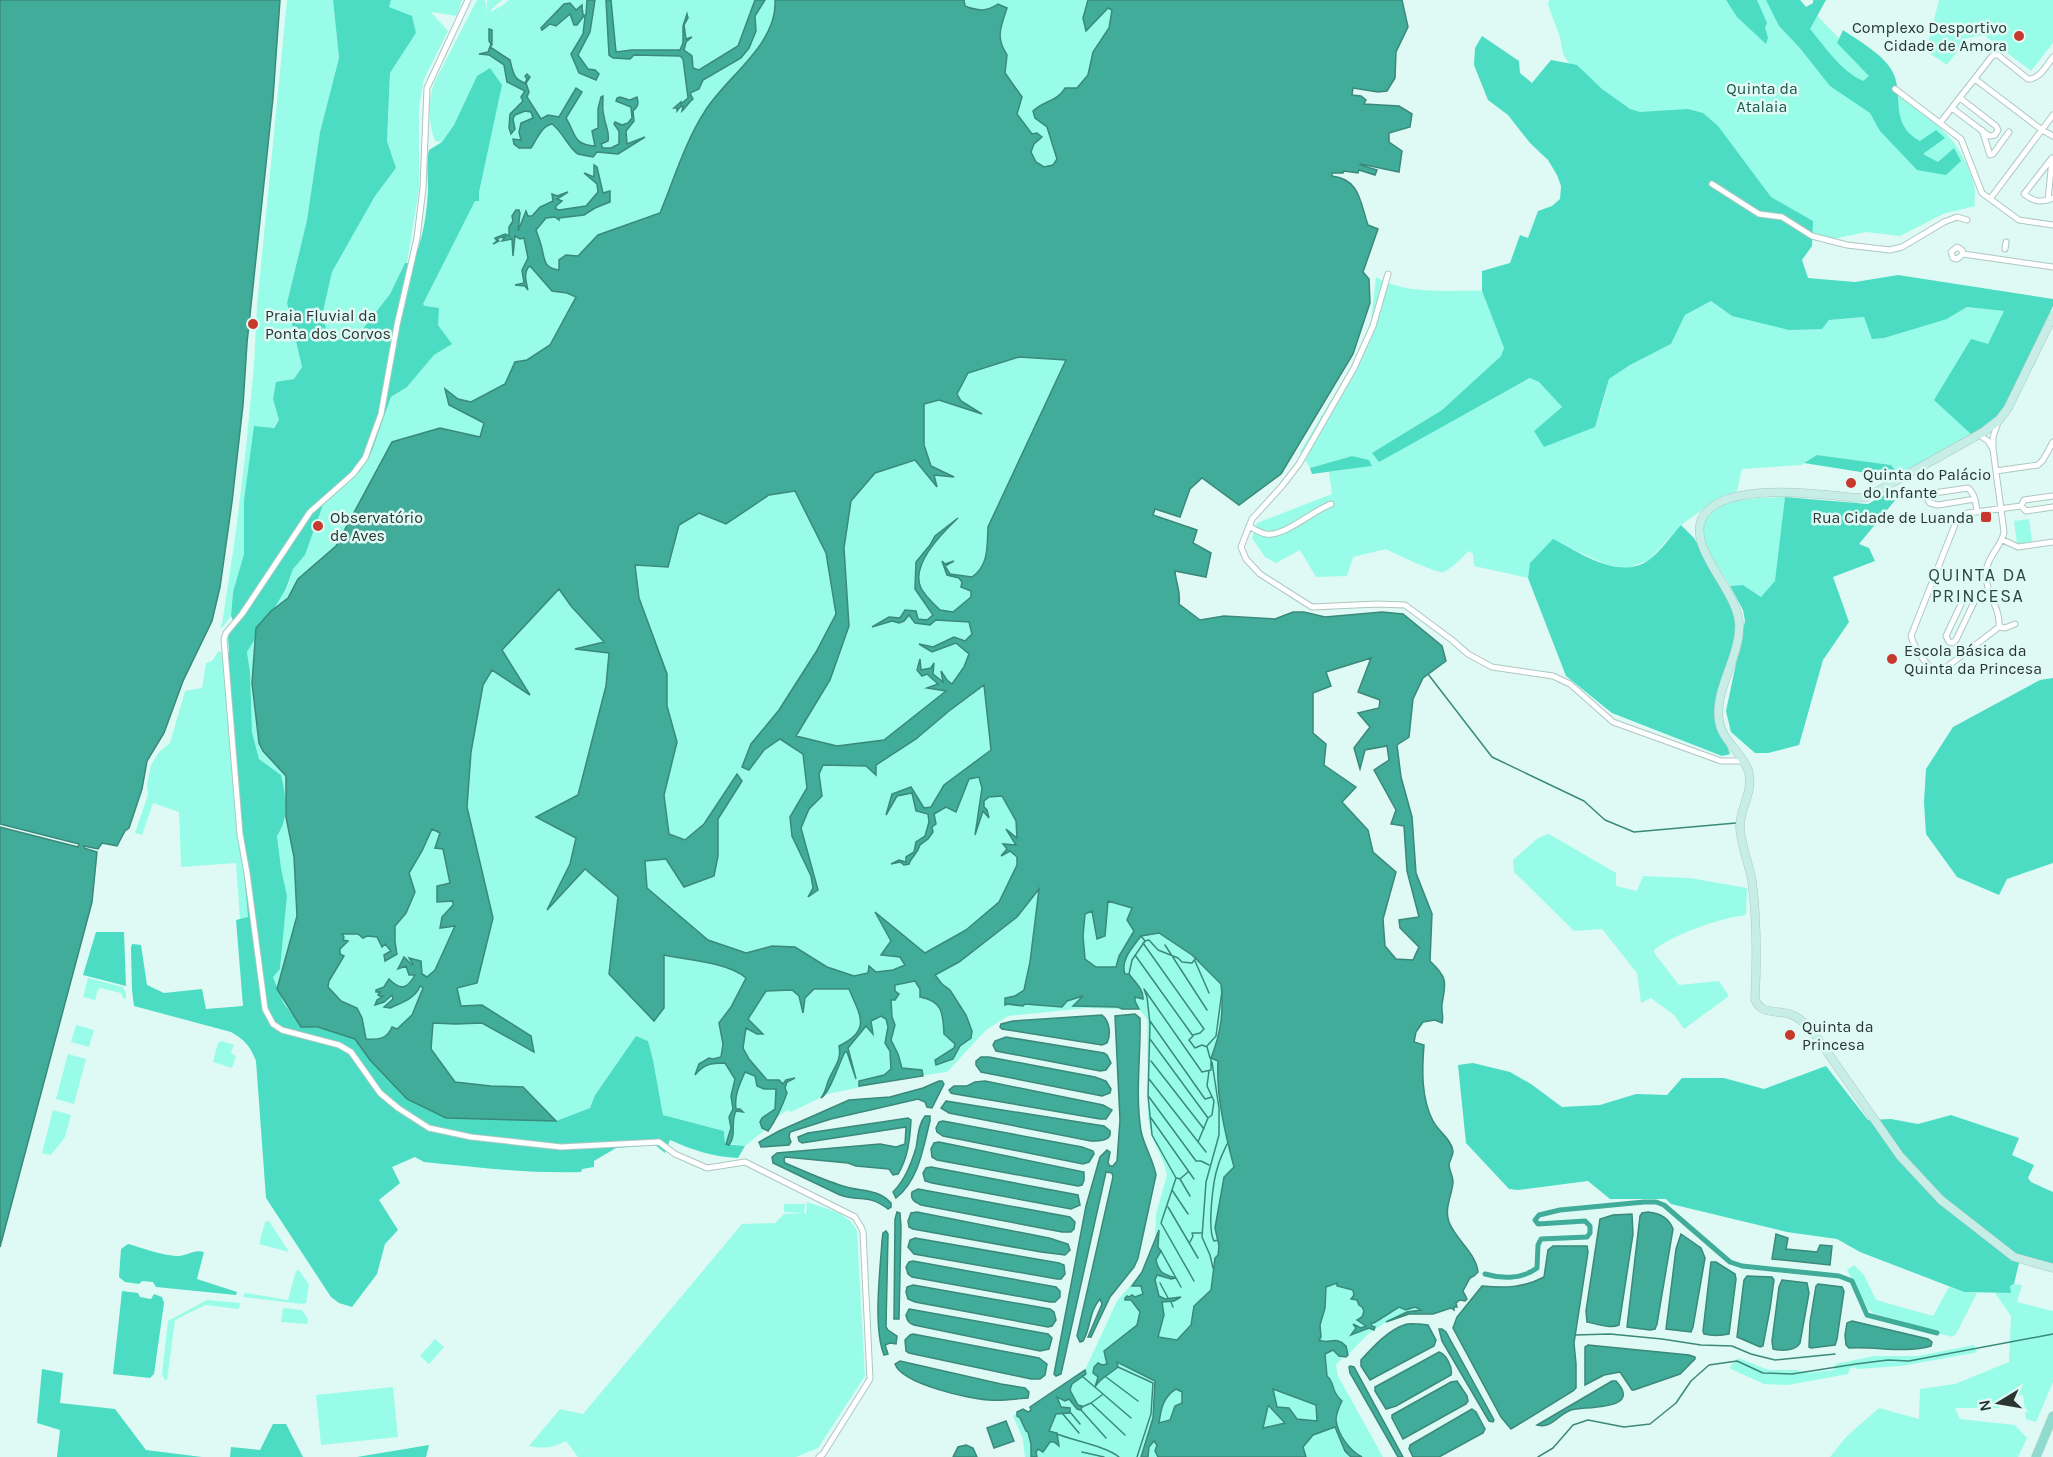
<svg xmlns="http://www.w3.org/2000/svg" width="2053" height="1457" font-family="Karla,sans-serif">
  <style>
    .green { fill: #99fce8; fill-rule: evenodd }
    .forest { fill: #4bdcc3 }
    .water { fill: #40ac99; stroke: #3a897a; stroke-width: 1.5; fill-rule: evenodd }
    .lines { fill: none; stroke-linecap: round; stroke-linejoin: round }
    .stream { stroke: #3a897a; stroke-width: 1.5 }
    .canal { stroke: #40ac99; stroke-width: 5 }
    .street-casing { stroke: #adc7c1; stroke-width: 7 }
    .secondary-casing { stroke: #adc7c1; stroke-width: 9 }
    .primary-casing { stroke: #d9dbda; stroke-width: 10 }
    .street { stroke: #fff; stroke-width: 5 }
    .secondary { stroke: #c7ede7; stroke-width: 8 }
    .primary { stroke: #8fdcce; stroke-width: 9 }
    .poi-dot { fill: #c6392c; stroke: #dffaf4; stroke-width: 2 }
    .labels { text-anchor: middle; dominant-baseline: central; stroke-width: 5; stroke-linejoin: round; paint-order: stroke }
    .poi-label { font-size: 16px; fill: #2b3633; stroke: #dffaf4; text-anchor: start }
    .park-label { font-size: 16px; fill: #1c574d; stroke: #dffaf4 }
    .neighbourhood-label { font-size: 18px; letter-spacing: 1.5px; fill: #2f4641; stroke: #dffaf4 }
  </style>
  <rect width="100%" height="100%" fill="#dffaf4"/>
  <!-- green -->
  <path class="green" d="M287 0H333L339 58 320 132 307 220 287 303 302 367 294 379 273 399 279 420 273 428 255 427 244 500V554L233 592 231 616 223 627H220L222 624 235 539 246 448 254 365 257 306Z
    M391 0H462L457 16 431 12 448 31 424 79 419 106V189L407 263H405L390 294 355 339 330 340 322 316 332 272 375 196 396 168 387 141 390 73 416 33 389 7Z
    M477 0H484L486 2 487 14V0H502L491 10V12L503 5 509 0H587L586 15 583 16 584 7 576 10 570 3 543 29 571 14 585 17 583 34 571 54 578 67V71L589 78 595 70 588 69 578 55 590 32 595 0H1290L1072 304 1040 909 1123 1009 1086 1008 1008 1016 986 1030 947 1072 898 1079 828 1094 791 1112 789 1110C781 1113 772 1120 771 1128L765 1130 745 1146 725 1143 724 1131 663 1115 653 1060 648 1041 636 1036 595 1095 590 1108 556 1121 446 1118 296 1019 284 1004 273 976 280 969 287 896 281 868 277 836C290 816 286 797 281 775L259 759 252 732 250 672 247 652 256 637V628L287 589 293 569 305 555 323 505 360 471 372 451 391 397 407 387 434 355 451 344 423 304 475 200 479 201 477 76 454 125 442 142 435 141C428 123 428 101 434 83ZM492 50C498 52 506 54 510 60 517 71 509 78 526 83L528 91 526 97 542 120 548 115 559 117 576 88 582 92 565 118C576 134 573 145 595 146L598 109 604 107 605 120 601 143 603 148H611L619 144V131L614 124 615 122 622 125 628 123 632 118 631 107 616 101 626 98 634 99 636 97 638 107 633 111 634 121 626 131 627 144 643 138 628 147 622 152H597L592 157 571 148 561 132 552 124C542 125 541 133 537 141L514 144 516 139 521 140V123L533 118 531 112 525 111 515 115 513 119 515 129 511 134 509 128 510 114 522 104 525 91 516 87C506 68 502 57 478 54Z
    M1549 0H1800L1812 14 1815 13C1843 44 1874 71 1906 98 1927 116 1950 132 1963 157 1968 166 1975 182 1975 192 1975 197 1974 200 1975 206L1943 214 1900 236 1866 232 1833 239 1812 234 1576 75 1563 54 1560 37 1548 5Z
    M1939 0H2053V43L2031 71 1984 35 1967 38 1947 65 1926 51Z
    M1376 277C1406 295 1448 290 1482 291L1504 348 1501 356 1442 410 1373 453 1379 461 1531 378 1539 382 1562 407 1534 431 1600 413 1609 379 1630 365 1671 344 1685 315 1711 301 1732 316 1829 320 1864 317 1947 319 1967 307 2005 311 1988 344 1972 435 1891 482 1896 471 1891 465 1817 455 1801 465 1742 469 1737 491 1706 507 1681 525 1649 560 1626 569 1605 564 1553 540 1530 563 1528 578 1474 566 1473 554 1469 551C1462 557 1452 569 1443 572 1438 574 1393 553 1386 549L1353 557 1347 576 1316 577 1300 550 1276 563 1265 557 1252 538 1257 523 1332 494 1329 472 1372 466 1352 456 1310 468 1300 452 1358 355 1371 321Z
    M1785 497 1776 581 1761 597 1743 585 1730 586C1723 574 1709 555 1705 541 1693 495 1758 498 1785 497Z
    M2029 519 2032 542 2017 544 2014 521Z
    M220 651 223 655 224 663 248 918 240 919 236 863 181 867 179 812 153 803 142 835 135 833 148 795 147 784 151 765 159 752 170 743 185 691 202 688 206 663 212 661 218 652Z
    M1549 834 1616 873V886L1637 891 1643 876 1690 878 1747 888 1746 915C1720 918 1674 934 1654 950L1655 954 1679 985 1719 981 1729 996 1684 1029 1674 1015 1651 998 1641 1003 1637 973 1602 929 1574 931 1514 872 1513 860 1538 838Z
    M1067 857 1272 995 1189 1457H1035L1030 1440 1031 1457H1025L1023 1439 1013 1416 1023 1409 1028 1412 1031 1410 1030 1407 1085 1370 1117 1301 1142 1272 1155 1240 1156 1214 1167 1175 1164 1163 1152 1137 1148 1118 1147 1019 1139 1009H1133L1086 970Z
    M88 978 123 987 126 993V998L124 999 121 993 100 988 98 990 95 1000 83 997Z
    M76 1025 94 1030 89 1047 71 1042Z
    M222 1041 234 1045 231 1053 236 1056 232 1068 213 1062 218 1043Z
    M68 1054 86 1059 74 1104 56 1099Z
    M53 1110 71 1115 65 1137 51 1155 42 1153Z
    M807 1202C826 1209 848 1212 857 1231L865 1376 818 1448 796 1457H578L566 1441C553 1448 544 1449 529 1446L560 1409 583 1414 742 1224 775 1223 784 1214 804 1213 784 1212V1204H805L804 1213 806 1214Z
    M268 1221H269L289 1252 259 1244 265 1222Z
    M1854 1265 1864 1275 1876 1300 1933 1316 1949 1287 1964 1292 1977 1293 1956 1334 1952 1337 1873 1313 1868 1309 1847 1270Z
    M1284 1268 1460 1300 1456 1303 1457 1307H1454V1310L1451 1308 1433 1314H1409L1386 1322 1368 1334 1348 1355 1346 1350 1315 1348Z
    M299 1270 309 1285 306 1303 302 1304 243 1297 244 1294 246 1293 288 1300 296 1271Z
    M2014 1284 2022 1285 2017 1302 2053 1311V1382L2036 1422 2026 1419 2023 1395 2000 1398 1999 1408H1955L1960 1419 2015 1425 2027 1438 2018 1457H1830L1847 1436 1879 1408 1919 1419 1920 1389 1955 1384 2009 1362 2011 1316 1995 1293H2010V1286Z
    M207 1300 240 1303 239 1309 205 1305 175 1320 167 1380H165L162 1374 168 1321Z
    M283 1308 302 1310 308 1319 307 1324 281 1322Z
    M435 1339 444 1347 429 1364 420 1356Z
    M1974 1345 1977 1351 1974 1353 1901 1366 1857 1369 1854 1367 1850 1368 1848 1374 1788 1385 1764 1384 1729 1368 1738 1358 1769 1370H1796L1807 1373 1834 1370 1836 1364 1874 1356H1918Z
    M1333 1350 1343 1357 1336 1365 1338 1376 1383 1457H1267L1254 1408 1277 1366Z
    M393 1387 398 1437 321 1445 316 1395Z"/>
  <!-- forest -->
  <path class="forest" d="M333 0H391L389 7 412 16 416 33 390 73 387 141 396 168 375 196 332 272 322 316 330 340 355 339 390 294 405 263H412C423 241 427 213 428 189 428 175 426 163 429 150L442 142 454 125 477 76 490 68 502 85 479 192V201H475L423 304 425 306 439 308 438 325 452 344 434 355 407 387 391 397 372 451 360 471 323 505 305 555 293 569 286 589 247 652 250 672 252 732 259 759 281 775C286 797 290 816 277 836L281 868 287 896 280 969 273 977 284 1004 302 1026 326 1029 355 1039 370 1060 407 1099 556 1121 590 1108 595 1095 636 1036 648 1041 653 1060 663 1115 724 1131 725 1144 745 1146 738 1158C714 1157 692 1150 670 1140L665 1153 655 1145 616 1148 594 1161V1167L582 1169 581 1172C528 1174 476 1167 424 1162L415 1157 392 1167 400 1183 379 1200 398 1230 385 1244 377 1274 352 1307 339 1303 331 1297 266 1198 256 1061C250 1046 245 1040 231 1032L134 1006 132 990 131 948 132 944 141 945 147 985 164 993 202 989 206 1009 243 1006 236 920 248 917 223 655 229 652 228 637 235 625 231 616 233 592 244 554V500L254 426 274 428 279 420 273 399 276 382 294 379 302 367 287 303 307 220 320 132 339 58Z
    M1726 0H1757L1767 23 1765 27 1768 38 1766 44 1737 17Z
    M1766 0H1800L1806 7 1813 3V0H1826L1810 29C1826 48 1840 70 1863 81L1869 76 1837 43 1843 30C1858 40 1882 54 1891 69 1906 92 1887 123 1920 141L1936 130 1945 138 1923 154 1938 162 1954 148 1961 161 1946 175 1917 170 1880 131 1870 113 1830 86 1799 47 1779 26Z
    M1482 36 1519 61 1520 73 1532 83 1551 60 1577 65 1602 89 1630 109 1640 112 1688 109 1703 113 1718 126 1771 197 1813 221 1812 246 1802 260 1808 278 1855 282 1898 275 2053 299V306L2002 412 1972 435 1934 400 1971 339 1988 344 2004 311 1967 307 1947 319 1884 338 1872 339 1864 317 1829 320 1822 329 1789 330 1732 316 1711 301 1685 315 1671 344 1630 365 1609 379 1595 427 1544 447 1534 431 1562 407 1539 382 1530 378 1379 462 1372 453 1442 410 1501 356 1504 348 1482 291V271L1510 263 1520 235 1528 238 1538 211 1552 206 1560 199 1561 186 1557 175 1548 160 1530 143 1508 115 1488 100 1474 65 1475 48Z
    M1817 455 1891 465 1896 471 1892 477 1804 463Z
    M1352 456 1369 460 1372 466 1312 474 1310 468Z
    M1890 492 1897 498 1859 544 1869 548 1875 561 1833 577 1849 622 1823 660 1799 745 1768 753H1755L1731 732 1726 711 1745 621 1743 610 1730 586 1743 585 1761 597 1775 581 1785 497 1868 504Z
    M1681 525 1694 538 1724 590 1734 615 1736 631 1714 717 1729 751 1730 754 1722 756 1612 713 1566 676 1528 578 1530 563 1553 539C1581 553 1619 581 1649 560 1660 552 1672 535 1681 525Z
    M2053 678V863L2007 879 1999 895 1957 877 1926 834 1924 802 1926 769 1953 727 2040 680Z
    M96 932H124L126 986 83 975Z
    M1473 1063 1510 1072 1531 1084 1562 1107 1600 1105 1636 1094 1667 1095 1682 1078H1724L1764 1089 1826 1066 1868 1120 1891 1119 1918 1124 1951 1115 2019 1138 2012 1155 2034 1165 2028 1178 2031 1182 2053 1192V1265L2022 1258 2019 1263 2014 1284 2010 1286 2011 1293 1964 1292 1860 1252 1837 1239 1787 1232 1671 1204 1666 1199H1610L1588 1181 1518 1190 1509 1189 1466 1143 1458 1065Z
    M128 1244C143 1248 160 1255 176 1256 186 1257 193 1249 204 1252L197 1279 237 1292 236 1295 156 1287 153 1282 142 1281 139 1284 125 1282 119 1277 121 1249Z
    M122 1291 138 1293 140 1297 151 1299 154 1294 162 1297 164 1303 154 1374 150 1378 113 1374Z
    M42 1369 63 1373 60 1403 115 1409 146 1450 202 1457H57L60 1430 37 1423Z
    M273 1424H286L303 1457H230L231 1447 260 1450Z
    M429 1445 426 1457H357Z"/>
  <!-- water -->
  <path class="water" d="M0 0H280L273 98 247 343 243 405 232 502 220 587 212 621 183 681 164 733 147 761 142 789 129 828 125 831 117 846 102 843 98 849 84 846V848L97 852 92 902 0 1247V827L78 847 79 844 0 824Z
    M587 0H595L590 32 578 55 588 69 595 70 599 74 596 80 579 73 571 54 583 34 585 17H583L577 25H574L570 14 556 26 550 24 542 30 541 28 564 4 570 3 576 10 582 5 583 15H586Z
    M606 0H611L616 52 632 50H680L683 43V26L687 14 688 18 684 25 686 39 692 37 686 42 684 50 692 56 693 68 699 70 738 46 755 0H765L755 16 756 31 749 48 741 58 703 80 699 89 690 93 693 99C688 103 686 107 682 111L683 106 680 107 677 111V108H674L681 102V104L688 98 683 59 680 56 634 55 630 59 613 58 609 55Z
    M775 0H964L965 6C978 11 986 12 998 4L1007 8C1001 27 995 37 1007 55L1005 73 1022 97 1017 114 1032 134 1037 133 1042 137 1034 144 1031 152 1036 162 1044 167 1053 165 1057 159 1047 127 1035 118 1033 111C1043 101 1058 101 1065 88H1077L1088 75 1093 52 1109 28 1112 10 1108 8 1086 31 1083 18 1088 0H1402L1408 27 1396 52 1395 78 1387 91 1378 92 1353 88 1352 95 1361 96 1366 100 1364 104 1399 106 1412 114 1410 127 1389 133V142L1402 151 1399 172 1361 164 1360 165 1377 170 1375 175 1359 170 1358 173 1344 171 1343 173H1332V176C1360 179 1360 202 1368 225L1378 229 1363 272 1369 279 1370 303 1353 354 1281 474 1239 505 1202 478 1190 489 1180 517 1155 509 1153 515 1197 530 1193 543 1211 553 1206 577 1175 571C1176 584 1181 591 1179 604L1200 620 1224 616 1275 619 1293 612H1304L1325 617 1382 612 1403 614 1442 646 1446 661 1423 678 1413 699 1409 737 1397 745 1401 777 1412 817 1416 873 1432 914 1430 961C1448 978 1446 982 1442 1004 1441 1011 1444 1017 1442 1023L1435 1020 1423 1022 1416 1032 1414 1042 1424 1045C1422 1070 1421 1098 1433 1121 1439 1132 1451 1139 1453 1151 1453 1156 1450 1160 1449 1164 1449 1170 1453 1176 1453 1182 1452 1196 1444 1208 1449 1222 1456 1240 1476 1253 1478 1272L1474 1276 1470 1278 1463 1291 1467 1299 1465 1301 1460 1300 1456 1303 1457 1307H1454V1310L1451 1308 1433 1314H1409L1386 1322 1407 1312 1421 1310 1415 1307 1406 1310 1399 1307 1374 1323H1371L1372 1326 1375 1327 1374 1330 1369 1328 1351 1335 1356 1328 1353 1324 1361 1328 1366 1326 1357 1320 1362 1317 1364 1311 1362 1307 1359 1305 1357 1300 1351 1299 1354 1295 1353 1290 1337 1286V1283L1326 1287 1325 1308 1320 1325 1321 1337 1319 1340C1329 1345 1335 1335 1346 1346L1348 1355 1346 1357 1339 1356 1333 1350 1325 1354 1327 1376C1336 1384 1330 1391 1342 1401 1339 1407 1336 1413 1336 1420 1338 1435 1350 1451 1362 1457H1351L1345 1451 1335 1427 1313 1435 1303 1447 1306 1457H1158L1155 1451 1157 1445 1154 1441 1149 1447 1148 1457H1141L1153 1418 1155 1381 1117 1362 1118 1367C1110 1374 1100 1378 1095 1387L1098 1377 1093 1373 1094 1367 1098 1363 1102 1365 1107 1364 1104 1351 1137 1325 1140 1312 1131 1300H1125V1298L1127 1296 1129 1297 1132 1295 1135 1297 1143 1294 1141 1286H1132L1142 1272 1159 1230 1158 1247 1161 1251 1156 1260C1159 1273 1163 1274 1176 1278L1171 1279 1157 1275 1155 1280 1159 1296 1165 1299 1181 1297 1174 1301 1162 1302 1164 1315 1158 1337 1177 1340 1191 1325 1194 1306 1211 1290 1215 1258 1218 1255 1219 1246 1215 1228 1224 1177 1234 1167C1225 1133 1216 1096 1218 1061L1211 1058C1221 1032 1224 1012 1221 984L1192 955 1159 933 1141 936C1133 947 1120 960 1125 974H1129C1135 982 1144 990 1143 999L1135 997V1001L1139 1009H1122L1118 1007 1073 1006 1083 996 1067 1001 1062 1007 1025 1004 1023 1006 1007 1004 1005 1005V998L1015 996 1024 990 1030 962 1039 889 1017 917 959 962 935 975 942 984 950 990 966 1015 972 1031 971 1038 960 1046 953 1059 936 1065 935 1060 954 1048 955 1044 944 1034C943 1014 943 1001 920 997V989L915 981 895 985V991L899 994 895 1000H891L892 1017 895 1025 891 1040 898 1054 902 1068 922 1070 923 1076 859 1086V1081L884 1075 891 1069 890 1051 885 1043 888 1027 886 1019 881 1016 871 1021 873 1034 866 1026 848 1048 856 1079 847 1052H845C839 1063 830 1093 821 1098 826 1092 826 1086 829 1079 834 1067 842 1060 839 1046 873 1030 859 1014 849 989H814L805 998 803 1013 799 996 792 990 766 991 748 1019 763 1034H757L746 1028 743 1048 749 1059 767 1080H779L783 1084 786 1080 795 1078 787 1082 785 1088 787 1093C782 1107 776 1120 768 1131L762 1128 760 1122 762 1118 775 1109 776 1089H764L757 1086 755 1076 745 1072C740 1084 734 1095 736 1109H740L743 1112 736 1111C730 1122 737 1135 729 1145L726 1144 731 1128 729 1117 733 1109 731 1096 735 1079 725 1063C711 1063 704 1064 695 1075L699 1064 709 1058 713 1059 721 1057 723 1044 719 1023 731 1007 746 978C728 962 687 960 664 955V1008L654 1021 609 974 618 897 585 869 547 910 570 864 576 838 536 817 578 795 606 686 609 653 575 649 604 642 571 606 559 589 502 650 530 695 492 670 483 685 478 713 471 752 467 807 493 918 477 983 457 988 461 1006 482 1005 531 1036 534 1052 482 1023 456 1024 433 1023 431 1049 455 1082 491 1086 523 1087 556 1121 446 1118 407 1099 370 1060 355 1039 318 1027H301L277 989 297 916 294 857 286 817V776L263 751 259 743 252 683 256 628 271 611 288 598 298 579 336 546 392 442 440 428 480 437 484 423 449 405 445 389 458 399 471 402 505 384 515 362 527 360 550 345 576 297 567 293 552 291 530 266C523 271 526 282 528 290L525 286 515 285 524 283 522 270 528 258 524 238 520 239 515 236 513 256 512 239 502 241 505 237 497 238 499 241 493 244 497 241 495 238 505 234 509 236V227L513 221 512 216 516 210H519L520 213 518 231 526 211 528 216H532L540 207 553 201 552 194 557 196 568 192 557 199 562 201 556 206V209L559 210 586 206 598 192 597 184 584 173 594 177V165L597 167 603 193 610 191V202L595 208 584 215 559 218V220L555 217 546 218 536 230C538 236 541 243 542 249 545 261 544 268 559 270V260L566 255 578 256 598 235 660 213C674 179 685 142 705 111 726 77 778 44 775 0ZM1019 357 1066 360 988 527C987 547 989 565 972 577L950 574 945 566 954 561 945 564 942 561 947 575 959 578 962 582 961 587 971 591V597L953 612 940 610C934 604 925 596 921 588 910 565 943 532 958 518L935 536 930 545 916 562 915 589 933 615 927 620 918 619 916 611 905 610 900 618 889 617 872 627 892 621 899 623 904 621 909 615 915 623 930 625 936 620 969 622 972 634 965 641 954 637 933 647 919 644 932 652 956 643 969 654 964 667 952 684 947 680 941 671 943 682 933 674 934 663 931 668 921 670 920 659 917 670 922 676 927 674 938 684 927 688 946 691 884 740 837 746 796 736 830 680 849 626 844 548 851 501 875 473 915 460 937 487 934 475 954 477 931 466 924 445V404L939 400 982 414 961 401 957 394 968 373ZM795 491 826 553 836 614 816 652 779 710 751 744 742 767 749 770 764 750 780 739 803 754 807 788 790 817 792 836 811 876 813 888 808 897 818 890 801 828 809 809 822 796 819 774 823 765 866 766 876 775V765L916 739 949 711 984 685 991 750 944 785 931 807 924 808 911 787 892 794 886 815 897 796 912 793 916 811 928 814 929 822 925 836 916 842 914 852 906 857V862L899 860 891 864 900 862 904 865 909 864C911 857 917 855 920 845L928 839 933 832 932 827 936 824 934 814 946 807 956 812 969 779 979 777 982 788 975 835 983 811 989 818 987 810 984 807V801L989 797 1002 796 1016 821 1017 838 1006 829 1016 845 1003 844 1007 849 1001 856 1010 851 1017 857V865L999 902 966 930 925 953 875 912 891 941 881 955 900 957 905 965 893 970 876 972 869 966 868 973 854 976 827 967 795 947 772 946 746 953 708 940 647 888 645 861 666 859 684 887 714 876 718 856V819L742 781 737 774 704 824 685 840 669 834 664 795 677 742 667 706V674L639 598 635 565 668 567 679 525 699 513 726 524 769 495ZM1371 658 1358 692 1380 700 1379 708 1358 713 1370 727 1354 748 1360 769 1365 750 1387 746 1389 760 1374 770 1396 810 1391 824 1404 826 1407 871 1419 917 1399 920 1400 928 1419 947 1413 960 1396 959 1385 946 1383 919 1396 872 1373 852 1368 830 1342 802 1356 787 1324 765 1326 744 1313 733V693L1331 686 1326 672ZM432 829 440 833 435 848 443 849 450 883 437 886V902L453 901V905L442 917 440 928 455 926 435 970 427 977 422 974 421 961 409 958 413 964 412 965 404 957 398 969 406 966 409 975H415C407 989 401 991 389 979L384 987 376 990V992H380L378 995 380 996H383L377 1000 375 1005 384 1002 392 995 393 999 384 1007 390 1008C401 1003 416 998 420 986L423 988 412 1015 397 1029 392 1027C387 1039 379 1040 366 1039L362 1018 357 1008 341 1001 328 987 329 981 344 956 340 954V949L348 941 343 940 344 937 342 934H358L363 938 367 936 377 937 382 947 385 944 391 951 384 955 385 961 397 954 395 942V926L406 913 415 892 409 873 422 851ZM1108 901 1132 908 1127 920 1134 931 1119 956 1116 967H1096L1085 959 1083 936 1085 914 1092 911 1097 939 1105 936ZM1176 1389 1182 1392V1403L1175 1406 1170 1420 1159 1423C1161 1409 1163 1397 1176 1389ZM1273 1389 1316 1405 1317 1421 1297 1419 1289 1408 1277 1407ZM1268 1406H1269L1285 1423 1263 1428Z
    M489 29 492 30V45L490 47 510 60C513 71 513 79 525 83L527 79 525 76 527 74 530 77 526 83 529 92 527 97 541 119 548 115 559 117 576 88 582 92 566 118C576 134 573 145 595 146L592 131 598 128V109L601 97 603 96C603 103 602 110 604 116 605 126 610 131 608 141L601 144 603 148H611L619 144V131L614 124 615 122 622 125 628 123 632 118 631 107 616 101 617 98 620 97 630 100 637 97C639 104 638 106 633 111L634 121 626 131 627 144 645 137 618 154 597 152 593 157C588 156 582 155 578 154 570 150 563 132 552 124 541 126 537 140 531 148H519L514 144 513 139 521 140 519 132 521 123 533 118 531 112 525 111 515 115 513 119 515 129 511 134 509 128 510 114 523 101 521 97 525 91 507 82 504 65 489 55 479 54 488 52 491 44 489 41Z
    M1135 1014 1140 1018C1141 1056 1135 1093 1141 1131 1144 1146 1153 1159 1156 1175L1138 1258 1134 1267 1110 1297 1091 1337H1088L1102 1304 1100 1299C1089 1311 1091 1328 1083 1341L1080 1342 1077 1336 1113 1177 1112 1173 1106 1172 1061 1374 1056 1376 1054 1374 1086 1206 1100 1157 1107 1150 1110 1152 1108 1163 1110 1166H1113L1117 1161 1120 1120 1115 1016Z
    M1102 1015C1110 1021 1111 1035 1107 1043L1102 1045 1002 1029 1000 1027 1001 1024 1013 1021Z
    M1006 1037 1104 1053 1107 1055 1111 1063 1106 1070 1100 1071 996 1051 993 1045 995 1041Z
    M981 1057H989L1095 1077 1106 1081 1111 1089 1110 1093 1102 1096 981 1072 976 1065V1061Z
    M939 1081H942L944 1084 932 1108 927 1107 925 1102 918 1099 831 1119 790 1132 789 1137 791 1142 789 1145 761 1147 759 1142 779 1131 849 1100 890 1097 923 1088Z
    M985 1081 1103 1105 1112 1110 1106 1119H1100L955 1094 951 1093 949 1090 954 1086H967L975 1082Z
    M946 1101 1104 1126 1110 1131C1112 1141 1099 1141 1091 1141L949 1113 941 1108Z
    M925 1116H930V1121C923 1148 919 1180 896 1198L893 1192C905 1180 911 1164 916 1148 918 1138 918 1125 925 1116Z
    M908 1118 911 1120C910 1139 908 1158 898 1174L893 1175 889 1169 856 1166 848 1163 785 1157 784 1160 785 1163C804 1171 823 1180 843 1186 861 1192 877 1188 891 1203V1207L888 1209C869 1194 860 1202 840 1195L773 1163 772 1157 777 1153 880 1144 896 1147 905 1144 906 1127 802 1143 799 1141 798 1137 808 1133Z
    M943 1121 1082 1147 1093 1151 1094 1154 1089 1162 1083 1164 943 1136 937 1132 936 1128 939 1122Z
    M939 1142 1084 1172V1180L1082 1185 1078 1186 937 1160 932 1157 931 1149 934 1143Z
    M931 1167 1078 1195 1080 1205 1071 1209 932 1183 925 1181 923 1173 926 1168Z
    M918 1189 1070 1217 1075 1222 1074 1229 1071 1232H1062L921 1205C915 1202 910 1200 912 1192Z
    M897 1212 900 1213 901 1227 899 1319H894L895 1219Z
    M917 1212 1049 1238 1068 1244 1070 1250 1065 1255 1041 1252 913 1229 909 1227 908 1221 911 1213Z
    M1648 1212C1659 1213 1669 1218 1673 1229L1657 1324 1655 1329 1650 1330 1627 1327 1640 1216 1642 1213Z
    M1632 1214 1633 1234 1619 1325C1610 1329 1597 1324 1587 1322L1586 1311 1600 1219 1613 1215Z
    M886 1231 888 1234 886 1327 888 1330 897 1336 896 1344 890 1343 885 1345 888 1354 884 1355C873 1327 880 1272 882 1241L883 1233Z
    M1681 1234 1701 1248 1705 1258 1693 1327 1691 1332 1666 1329 1676 1249Z
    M1776 1234 1788 1238 1786 1249 1817 1252 1820 1245 1832 1246 1830 1265 1772 1259Z
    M915 1238 1059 1263 1064 1265 1065 1274 1061 1279H1057L914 1254 908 1247 910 1240Z
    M1553 1246H1587L1588 1252 1574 1343 1576 1364V1388L1573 1391 1511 1429 1501 1417 1453 1328 1457 1317 1482 1286C1504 1288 1524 1288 1544 1277L1548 1250Z
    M913 1261 1056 1287 1060 1291V1297L1055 1302H1050L912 1277 908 1274 906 1267 909 1262Z
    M1711 1262H1716L1735 1274 1736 1279 1729 1334C1720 1336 1712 1336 1704 1334L1703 1331Z
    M1747 1276 1772 1277 1774 1280 1770 1309 1763 1346 1760 1347 1737 1337 1744 1280Z
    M1782 1280 1807 1283 1809 1293 1800 1343C1796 1351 1782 1351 1773 1349L1772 1341 1779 1287Z
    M1818 1284 1842 1287 1844 1291 1837 1339 1835 1345 1811 1348 1809 1347 1810 1322 1816 1286Z
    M913 1285 1050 1309 1054 1312 1056 1320 1052 1326 1048 1327 915 1302 908 1299 906 1292 907 1287Z
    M909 1309 1048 1334 1052 1338 1049 1349 1040 1351 914 1325C908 1323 907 1320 906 1315Z
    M1852 1321 1928 1339 1932 1342 1931 1346C1904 1354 1877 1346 1849 1348L1846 1345 1845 1335 1847 1323Z
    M1419 1324 1428 1325 1436 1340 1434 1346 1370 1380 1361 1366V1360C1372 1348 1388 1330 1404 1325 1408 1323 1415 1324 1419 1324Z
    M1439 1329H1442L1446 1332 1494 1420 1493 1422 1489 1421 1442 1341Z
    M913 1334 1039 1358 1047 1364 1045 1375 1040 1379H1031L909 1353 906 1351 905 1340 910 1335Z
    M1588 1345 1689 1355 1695 1357V1359L1680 1374 1634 1390H1632L1620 1372 1604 1375 1585 1385V1347Z
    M1439 1352C1446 1354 1453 1367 1451 1375L1396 1406 1386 1409 1375 1391V1387Z
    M900 1361 1001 1384 1025 1388 1029 1392 1028 1398C1015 1399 1002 1401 989 1400 969 1399 902 1384 895 1364Z
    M1350 1366 1354 1367 1403 1457H1398L1350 1373 1349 1367Z
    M1085 1370 1086 1374 1072 1384 1070 1390 1078 1405 1082 1406 1081 1410 1077 1409 1069 1399 1065 1401 1057 1397 1061 1407 1070 1408V1413L1056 1414 1049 1431 1057 1433 1059 1446 1054 1442H1050L1043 1452 1038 1449 1036 1452 1037 1457H1031V1444L1028 1432 1026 1431 1020 1418 1017 1416V1412L1023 1409 1028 1412 1031 1410 1030 1407Z
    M1457 1381 1467 1396 1468 1401 1466 1404 1403 1439 1392 1418V1415L1451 1382Z
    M1612 1381H1616C1644 1411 1584 1406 1571 1410 1557 1415 1552 1429 1537 1425Z
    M1472 1409 1476 1412 1485 1429 1483 1433 1439 1457H1413L1409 1449 1410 1445Z
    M1006 1421 1014 1441 994 1448 987 1428Z
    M966 1445 973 1448 977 1457H953L958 1447Z"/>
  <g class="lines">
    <!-- stream -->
    <path class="stream" d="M1428 674 1492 757 1584 801 1605 820 1634 832 1736 823
      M1145 941 1149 940 1158 950 1178 958 1182 962 1192 963 1196 958
      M1143 943 1204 1029 1200 1033 1193 1035
      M1165 945 1207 1010
      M1135 955 1193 1036 1189 1040 1195 1048 1202 1045 1207 1047 1210 1058
      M1195 961 1209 993
      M1129 974 1132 960 1145 941 1141 936
      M1150 1021 1205 1099 1212 1097
      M1150 1039 1208 1118
      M1207 1046 1216 1036 1222 991
      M1151 1061 1204 1129
      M1212 1062 1219 1108V1135L1206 1182 1202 1237 1210 1255 1213 1268
      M1149 1079 1206 1152
      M1149 1097 1196 1161H1201L1209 1165
      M1151 1118 1194 1179
      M1198 1142 1208 1118 1212 1115 1214 1101 1207 1086 1209 1071
      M1177 1178 1180 1179 1190 1196
      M1180 1179 1188 1172
      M1172 1190 1188 1214
      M1168 1207 1198 1258
      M1218 1240 1214 1241C1207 1229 1213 1180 1218 1166 1220 1158 1224 1151 1227 1144
      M1190 1242 1193 1236 1192 1233H1201
      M1161 1251 1181 1287
      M1194 1281 1161 1223 1176 1178 1152 1135 1148 1096 1150 1024 1147 997 1144 989 1202 1072 1211 1070V1058
      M1160 1283 1168 1298
      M1171 1302 1173 1307
      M1575 1335 1610 1334 1662 1339 1701 1345 1732 1346 1751 1354 1775 1360 1835 1354
      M1118 1367 1153 1383 1151 1414 1137 1457
      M1082 1376 1131 1418
      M1106 1377 1138 1401
      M1091 1403 1125 1435
      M1082 1407 1091 1403 1102 1395
      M1081 1410 1106 1438
      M1070 1412 1080 1424
      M1062 1413 1079 1433
      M1057 1434C1075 1441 1105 1446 1119 1457
      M1082 1452 1104 1457
      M1538 1457 1553 1448 1573 1425 1588 1420 1624 1427 1650 1424 1676 1403 1691 1381 1709 1365 1737 1361 1763 1373 1792 1374 1856 1364 1888 1360 1909 1361 2053 1334"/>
    <!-- canal -->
    <path class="canal" d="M1485 1274C1502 1279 1523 1279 1537 1268L1538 1245 1541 1239 1587 1237 1590 1233V1226L1585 1221 1538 1224 1535 1220 1539 1215 1560 1210 1644 1202H1656L1664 1205 1730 1262 1742 1266 1839 1276 1852 1281 1867 1315 1937 1333"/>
    <defs>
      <path id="street" d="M468 0 427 88 423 188 417 238 397 325 381 414 365 458 353 474 310 512 242 614 226 633 224 639 240 834 247 873 265 1009 273 1024 282 1030 339 1045 351 1052 380 1093 398 1108 429 1128 471 1137 561 1147 659 1142 675 1154 707 1168 745 1162 855 1217 861 1227 863 1232 870 1379 823 1454 819 1457
        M1975 79 2042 130 2053 136
        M1895 89 1961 139 1982 193 2019 220 2053 225
        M1952 108 1989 136 1995 135 1998 130 1996 126 1960 98
        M1940 123 1993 55H1998L2028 79C2039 80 2047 65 2053 57
        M1982 130 1990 155 1993 154 2009 132
        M2052 158 2024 194C2034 202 2042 203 2053 198
        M1712 184 1759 214 1782 217 1812 236 1847 245 1890 250 1902 247 1944 222 1957 217 1967 220
        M1990 199 2053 115
        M2048 200 2052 160
        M2005 249 2006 242
        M1963 254 1962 250 1957 247 1951 252 1953 258 1957 259 1963 254 2053 267
        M1388 274 1373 326 1354 368 1299 464 1282 486 1252 519 1241 547 1246 559 1260 574 1312 607 1377 604 1405 605 1452 640 1468 654 1492 667 1553 676 1570 684 1613 722 1721 761H1744
        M1978 434 1988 441 1993 449 2004 532C2002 546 1988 555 1986 571 1984 591 2001 608 1999 627
        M1993 447V437L1998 422
        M1996 471 2038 465 2043 460 2053 442
        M1975 499 1938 505 1930 503 1928 500V497L1934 493 1968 488C1975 494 1976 503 1977 512
        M2021 506 2024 500 2053 496
        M2021 506 2026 511 2053 507
        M1249 526C1254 529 1260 533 1266 534 1284 537 1314 510 1331 504
        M2003 540 2018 547 2053 542
        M1977 596 1956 640 1952 643 1949 642 1946 636 1963 600 1989 590
        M1999 627 1944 669 1938 672C1926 667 1914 647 1911 636L1956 522 1968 513 2021 506
        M1999 627 2005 628 2015 624"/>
      <path id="secondary" d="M2053 316 2008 408 1999 420 1985 431 1867 497 1856 498C1820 494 1727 481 1704 515 1684 545 1736 588 1739 622 1742 655 1714 688 1719 720 1721 740 1742 752 1748 770 1755 791 1739 808 1740 828 1741 846 1749 863 1752 881 1757 920 1757 960 1755 999 1761 1016 1778 1009 1792 1015 1800 1018 1805 1024 1811 1029L1900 1156 1941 1200 2014 1257 2053 1268"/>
      <path id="primary" d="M2036 1457 2053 1416"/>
    </defs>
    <!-- street casing -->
    <use href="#street" class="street-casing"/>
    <!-- secondary casing -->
    <use href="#secondary" class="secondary-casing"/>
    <!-- primary casing -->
    <use href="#primary" class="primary-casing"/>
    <!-- street -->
    <use href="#street" class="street"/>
    <!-- secondary -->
    <use href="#secondary" class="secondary"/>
    <!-- primary -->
    <use href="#primary" class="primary"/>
  </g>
  <!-- markers -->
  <g class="poi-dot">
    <circle cx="2019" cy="36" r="6"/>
    <circle cx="253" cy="324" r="6"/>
    <circle cx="1851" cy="483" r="6"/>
    <rect x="1980" y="511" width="12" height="12" rx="3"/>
    <circle cx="318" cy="526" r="6"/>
    <circle cx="1892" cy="659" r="6"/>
    <circle cx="1790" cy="1035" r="6"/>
  </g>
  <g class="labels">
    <!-- poi labels -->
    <g class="poi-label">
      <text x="2007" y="27" text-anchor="end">Complexo Desportivo<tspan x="2007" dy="18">Cidade de Amora</tspan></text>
      <text x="265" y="315">Praia Fluvial da<tspan x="265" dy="18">Ponta dos Corvos</tspan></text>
      <text x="1863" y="474">Quinta do Palácio<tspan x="1863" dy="18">do Infante</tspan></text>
      <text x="330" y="517">Observatório<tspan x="330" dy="18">de Aves</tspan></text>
      <text x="1974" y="517" text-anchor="end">Rua Cidade de Luanda</text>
      <text x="1904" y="650">Escola Básica da<tspan x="1904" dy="18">Quinta da Princesa</tspan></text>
      <text x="1802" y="1026">Quinta da<tspan x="1802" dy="18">Princesa</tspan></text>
    </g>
    <!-- park labels -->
    <g class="park-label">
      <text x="1762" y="88">Quinta da<tspan x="1762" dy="18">Atalaia</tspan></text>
    </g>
    <!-- neighbourhood labels -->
    <g class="neighbourhood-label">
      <text x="1978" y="575">QUINTA DA<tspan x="1978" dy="21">PRINCESA</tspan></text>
    </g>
  </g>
  <!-- north arrow -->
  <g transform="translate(1999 1403) rotate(259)" stroke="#dffaf4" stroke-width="4.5" paint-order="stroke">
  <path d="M0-4.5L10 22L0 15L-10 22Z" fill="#2b3633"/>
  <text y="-9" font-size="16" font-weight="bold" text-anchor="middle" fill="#2b3633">N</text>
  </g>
</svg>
